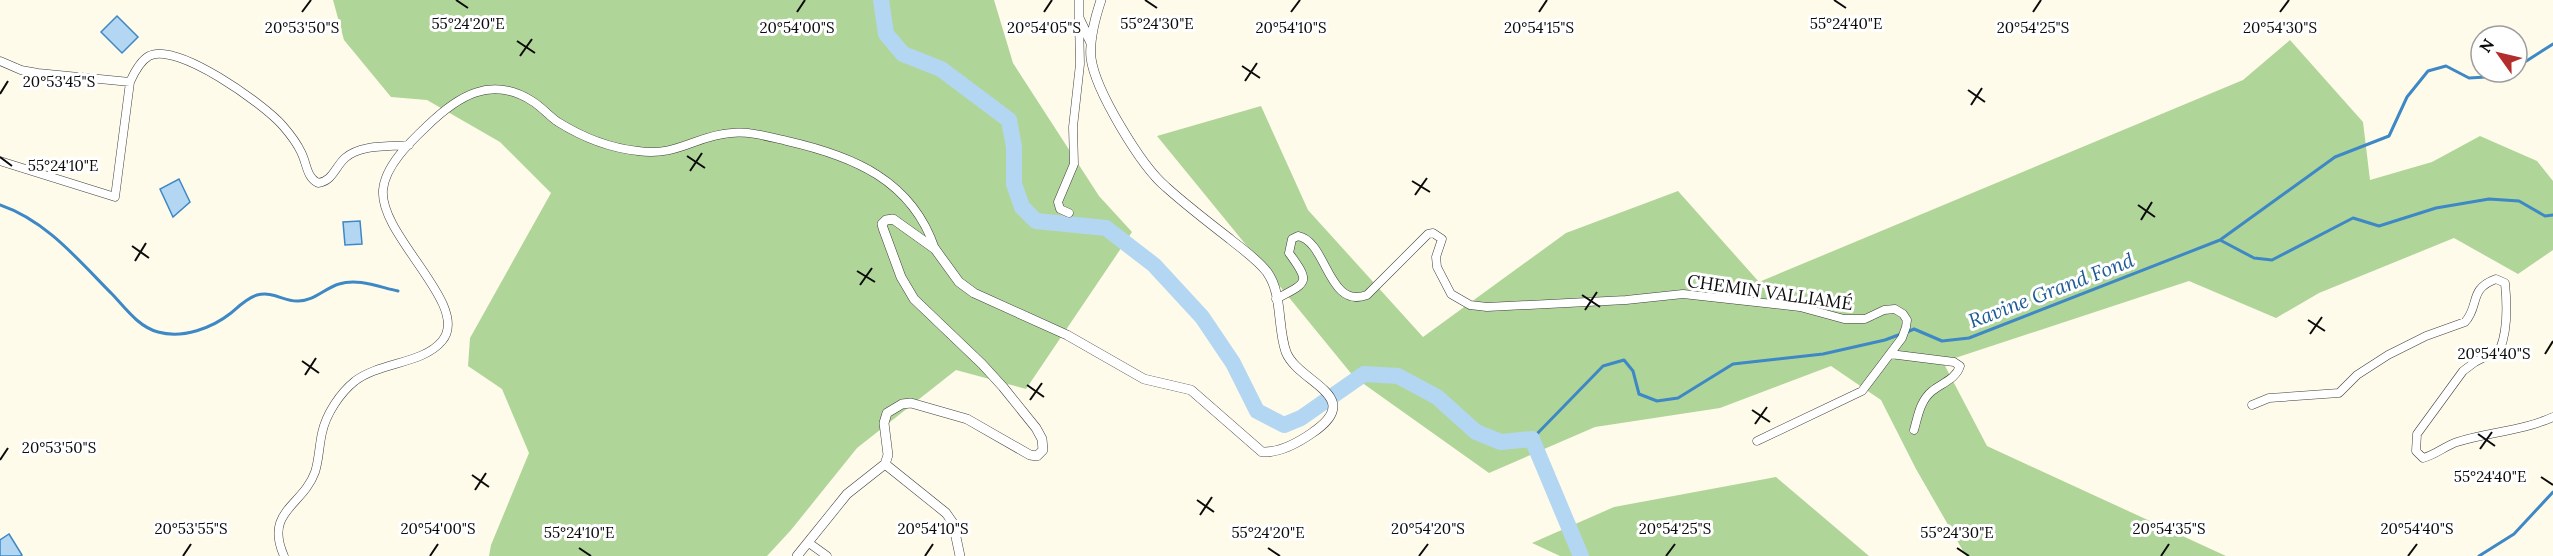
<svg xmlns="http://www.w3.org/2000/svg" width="2553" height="556" font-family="Lora,serif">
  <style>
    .forest { fill: #b0d598 }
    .water { fill: #b3d7f2; stroke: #3e88c5; stroke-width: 1.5 }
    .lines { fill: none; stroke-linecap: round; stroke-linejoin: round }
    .stream { stroke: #3e88c5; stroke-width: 3 }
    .river { stroke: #b3d7f2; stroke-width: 16 }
    .minor-casing { stroke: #3e3e3e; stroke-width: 9 }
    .tertiary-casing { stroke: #3e3e3e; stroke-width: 10 }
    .minor { stroke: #fff; stroke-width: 8 }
    .tertiary { stroke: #fff; stroke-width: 9 }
    .ticks { fill: none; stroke: #0b0b0b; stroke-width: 2 }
    .labels { text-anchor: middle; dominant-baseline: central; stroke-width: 6; stroke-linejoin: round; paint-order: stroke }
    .street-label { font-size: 18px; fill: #0b0b0b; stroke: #fff }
    .water-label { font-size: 20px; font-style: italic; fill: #1d5a95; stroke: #fff }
    .ticks-label { font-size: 15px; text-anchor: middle; fill: #0b0b0b; stroke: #fff; stroke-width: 6; stroke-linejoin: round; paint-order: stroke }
  </style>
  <rect width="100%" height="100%" fill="#fefbeb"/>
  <!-- forest -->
  <path class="forest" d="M333 0H994L1013 63 1099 196 1132 232 1026 389 956 370 857 448 791 530 767 556H489L491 545 529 453 502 389 468 366 470 338 551 193 500 142 427 100 391 97 344 40Z
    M2290 40 2363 122 2370 180 2432 162 2480 136 2537 161 2553 181V250L2518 274 2454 238 2319 293 2276 318 2189 281 1943 362 1987 446 2226 556H1966L1916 469 1881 400 1831 366 1720 408 1595 427 1489 473 1354 377 1157 136 1261 106 1308 210 1423 337 1566 233 1678 191 1759 282 2243 80Z
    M1776 477 1869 556H1560L1532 543 1614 507Z"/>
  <!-- water -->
  <path class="water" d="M117 16 138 37 122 53 101 32Z
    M179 179 190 202 173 217 160 189Z
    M360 221 362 244 345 245 343 222Z
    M9 534 22 555 20 556H0V540Z"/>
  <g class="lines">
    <!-- stream -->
    <path class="stream" d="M2517 67 2553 44
      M0 205C47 221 79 261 113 295 126 309 139 327 158 332 183 339 212 328 231 313 239 306 247 298 257 295 273 291 283 301 297 301 313 302 325 288 339 284 358 278 379 287 398 291
      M2220 240 2335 157 2389 136 2407 97 2428 71 2446 66 2469 78 2503 76 2510 72
      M1907 332 1914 329 1942 341 1969 338 2220 240 2254 258 2272 260 2353 218 2379 226 2436 208 2489 199 2519 201 2545 216 2553 215
      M1532 439 1603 366 1624 360 1633 371 1639 394 1657 401 1678 398 1733 364 1823 354 1885 340 1901 334
      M2479 556 2514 534 2553 492"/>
    <!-- river -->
    <path class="river" d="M881 0 886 34 903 54 941 69 1009 120 1014 147V184L1022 207 1036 221 1106 228 1154 265 1202 317 1233 363 1257 411 1284 425 1301 418 1364 374 1398 376 1437 397 1476 432 1501 442 1532 439 1581 556"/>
    <defs>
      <path id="minor" d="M0 61 21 70 38 73 130 82
        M0 161 115 197 130 82C134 73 140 61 149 56 176 41 264 104 283 126 289 133 297 143 301 152 307 163 306 177 318 183 333 181 335 167 345 158 361 144 389 147 409 145
        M1069 213 1060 209 1058 202 1074 164 1073 127 1080 64 1079 20
        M1276 299C1308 282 1311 283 1289 253L1292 239 1298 236C1327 241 1328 310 1367 295L1428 234 1433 233 1442 239 1436 257 1437 267 1451 294 1470 305 1487 307 1626 300 1683 294 1800 307 1844 319H1865L1884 310 1895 309 1903 314 1907 320 1906 327 1902 338 1862 391 1757 441
        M1890 354 1954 362 1960 366C1956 379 1942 383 1932 391 1920 401 1918 416 1914 430
        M2252 405 2269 398 2339 393 2357 375 2388 355 2426 336 2465 322C2480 306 2468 289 2496 279L2505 283C2507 303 2508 330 2500 349L2475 362 2463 371 2417 434 2416 451 2423 458C2435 455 2445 446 2457 442 2489 432 2522 431 2553 417
        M809 543 827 556
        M284 556C264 511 303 506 315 472 319 460 319 446 322 433 326 414 340 393 355 381 380 362 423 364 442 341 472 306 379 236 383 190 385 166 410 142 427 126 458 96 491 75 532 101 542 107 549 116 558 122 582 137 610 148 638 151 677 157 697 135 731 133 750 131 769 137 787 141 853 156 912 180 935 249"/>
      <path id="tertiary" d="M1079 0V18L1091 43
        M885 464 946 513 953 523 960 556
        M797 556 847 494 885 464 888 455 884 423 887 413 902 404 911 403 967 419 1030 455 1037 456 1043 450 1042 439 1036 428 1003 387 982 364 914 299 901 277 883 228 882 224 886 220 893 219 935 249 959 282 974 293 1067 335 1144 379 1191 390 1262 452C1279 453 1299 442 1312 433 1367 396 1298 383 1286 352 1277 327 1283 294 1267 272 1257 259 1242 249 1230 239 1208 222 1186 205 1166 187 1141 166 1095 90 1091 58 1089 39 1095 18 1101 0"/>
    </defs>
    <!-- minor casing -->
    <use href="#minor" class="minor-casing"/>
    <!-- tertiary casing -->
    <use href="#tertiary" class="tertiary-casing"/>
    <!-- minor -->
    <use href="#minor" class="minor"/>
    <!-- tertiary -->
    <use href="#tertiary" class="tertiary"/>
  </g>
  <!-- ticks -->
  <path class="ticks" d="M456 0 468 8M1145 0 1157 8M1834 0 1846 8M302 12 311 0M797 12 805 0M1044 12 1052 0M1291 12 1300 0M1539 12 1547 0M2033 12 2041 0M2280 12 2289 0M517 41 535 53M520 56 532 39M1242 66 1260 78M1245 81 1257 63M1968 90 1985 102M0 94 8 81M1971 105 1982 88M687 156 705 168M0 157 12 166M690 171 702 153M1412 181 1430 192M1415 195 1427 178M2138 205 2155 217M2141 220 2152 202M132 246 149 258M135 261 146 243M857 271 875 282M860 285 872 268M1582 295 1600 307M1585 310 1597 292M2308 320 2325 331M2310 334 2322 317M2545 354 2553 341M302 361 319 373M305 375 316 358M1027 385 1044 397M1030 400 1042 383M1752 410 1770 422M1755 424 1767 407M2478 434 2495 446M2480 449 2492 432M0 460 8 448M472 475 489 487M2541 477 2553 485M475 490 486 473M1197 500 1214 512M1200 515 1212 497M579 548 591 556M1268 548 1280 556M1957 548 1969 556M183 556 191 544M430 556 438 544M925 556 933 544M1419 556 1428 544M1666 556 1675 544M2161 556 2169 544M2408 556 2417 544"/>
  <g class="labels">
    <!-- street labels -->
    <g class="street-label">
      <text transform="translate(1770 292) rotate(8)">CHEMIN VALLIAMÉ</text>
    </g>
    <!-- water labels -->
    <g class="water-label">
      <text transform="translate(2051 290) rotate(-21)">Ravine Grand Fond</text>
    </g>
  </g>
  <g class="ticks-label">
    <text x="468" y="29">55°24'20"E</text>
    <text x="1157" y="29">55°24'30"E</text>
    <text x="1846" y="29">55°24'40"E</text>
    <text x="302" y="33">20°53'50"S</text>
    <text x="797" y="33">20°54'00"S</text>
    <text x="1044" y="33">20°54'05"S</text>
    <text x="1291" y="33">20°54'10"S</text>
    <text x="1539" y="33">20°54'15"S</text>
    <text x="2033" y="33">20°54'25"S</text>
    <text x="2280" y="33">20°54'30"S</text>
    <text x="59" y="87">20°53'45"S</text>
    <text x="63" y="171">55°24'10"E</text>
    <text x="2494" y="359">20°54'40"S</text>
    <text x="59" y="453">20°53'50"S</text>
    <text x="2490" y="482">55°24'40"E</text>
    <text x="191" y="534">20°53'55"S</text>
    <text x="438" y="534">20°54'00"S</text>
    <text x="933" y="534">20°54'10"S</text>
    <text x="1428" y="534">20°54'20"S</text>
    <text x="1675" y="534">20°54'25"S</text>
    <text x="2169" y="534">20°54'35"S</text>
    <text x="2417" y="534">20°54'40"S</text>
    <text x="579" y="538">55°24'10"E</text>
    <text x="1268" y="538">55°24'20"E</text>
    <text x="1957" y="538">55°24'30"E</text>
  </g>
  <!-- north arrow -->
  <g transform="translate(2499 54) rotate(304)"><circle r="28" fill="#ffffff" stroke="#9d9d9d" stroke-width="1.5"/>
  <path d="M0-4.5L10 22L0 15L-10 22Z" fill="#b32d2c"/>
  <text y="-9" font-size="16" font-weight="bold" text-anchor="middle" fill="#0b0b0b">N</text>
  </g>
</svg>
